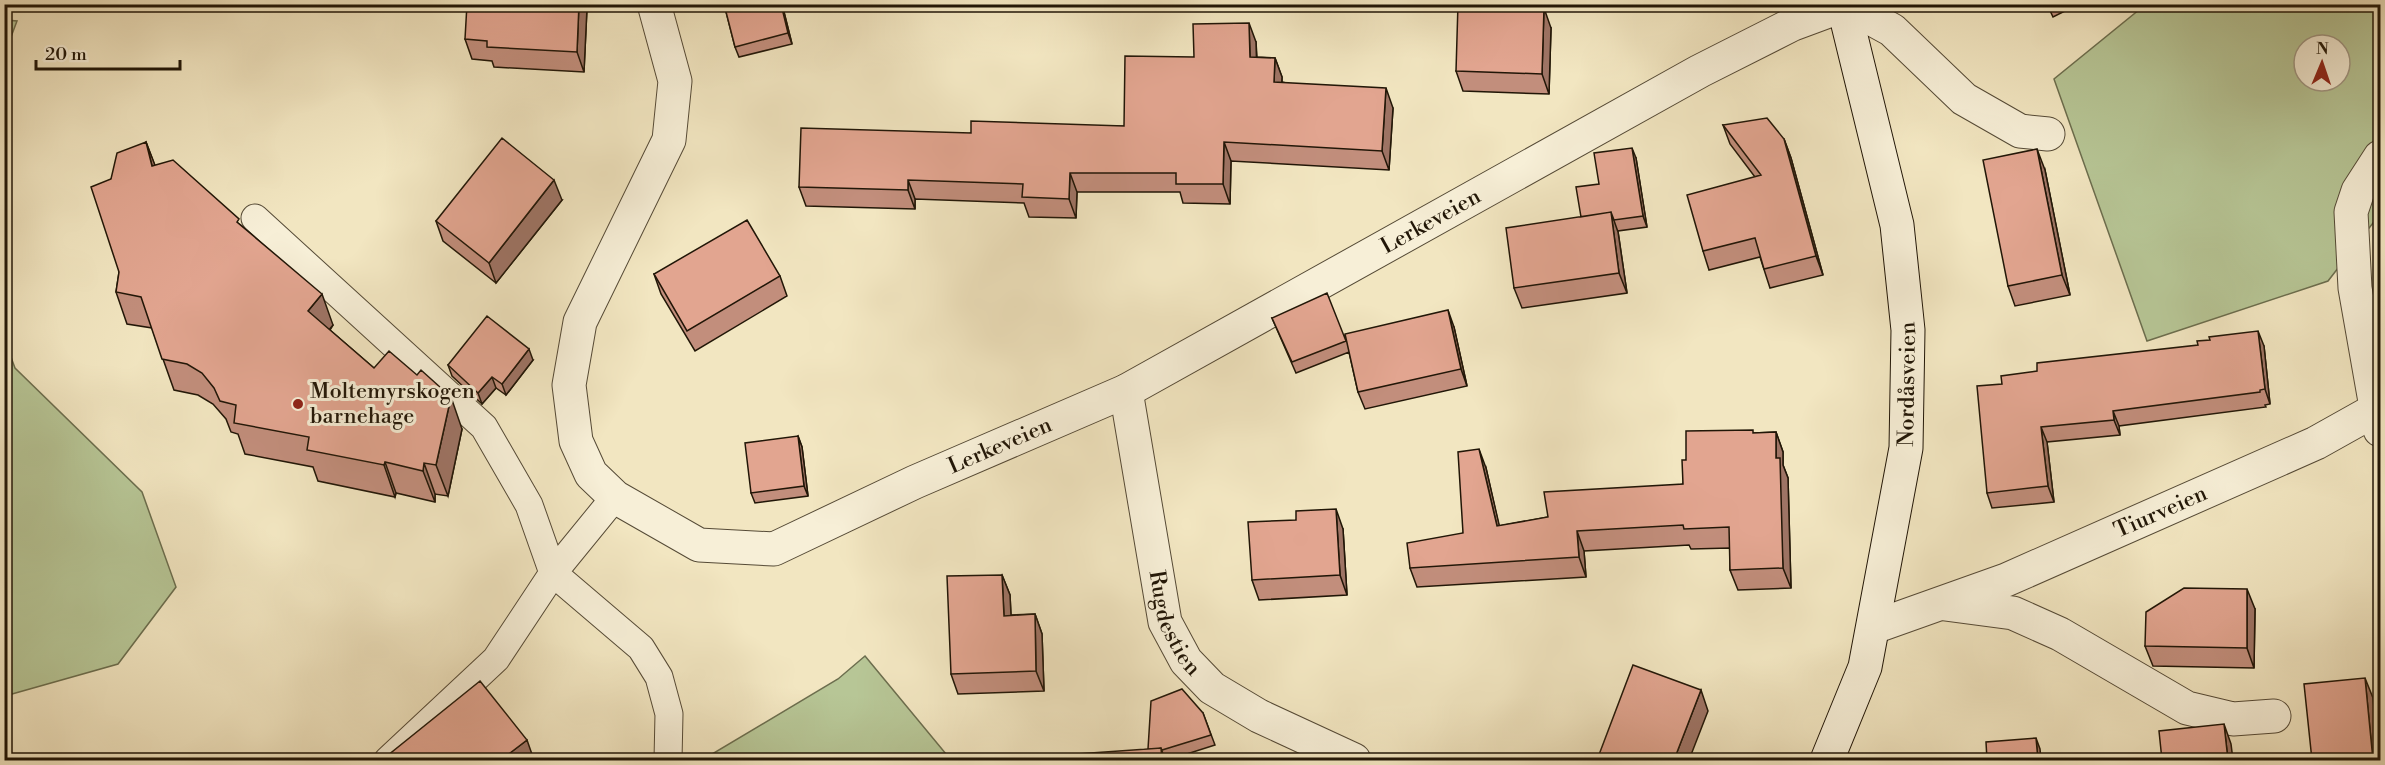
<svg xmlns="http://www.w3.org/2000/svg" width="2385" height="765" font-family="'Libre Bodoni',serif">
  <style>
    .green { fill: #b7c696; stroke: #6c6e4e; stroke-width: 1.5; fill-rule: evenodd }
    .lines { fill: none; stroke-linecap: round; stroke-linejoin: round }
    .lane-casing { stroke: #554a36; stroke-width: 29 }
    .street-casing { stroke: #554a36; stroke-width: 35 }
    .secondary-casing { stroke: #211607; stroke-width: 35 }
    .lane { stroke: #f7efd7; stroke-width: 27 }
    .street { stroke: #f7efd7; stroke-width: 33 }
    .secondary { stroke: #f7efd7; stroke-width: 33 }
    .wall { fill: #c28e7c; stroke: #211607; stroke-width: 1.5 }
    .shaded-wall { fill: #9e7465; stroke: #211607; stroke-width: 1.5 }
    .building { fill: #e2a590; stroke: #211607; stroke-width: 1.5 }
    .poi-dot { fill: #8f2418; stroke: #f7efd7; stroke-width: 2 }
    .labels { text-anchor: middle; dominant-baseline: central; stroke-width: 6; stroke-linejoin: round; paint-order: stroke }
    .street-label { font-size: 22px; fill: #211607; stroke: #f7efd7 }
    .poi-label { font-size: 22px; fill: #211607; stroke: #f7efd7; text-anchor: start }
  </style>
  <rect width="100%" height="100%" fill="#f2e6c1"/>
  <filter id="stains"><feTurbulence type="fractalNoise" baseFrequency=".00333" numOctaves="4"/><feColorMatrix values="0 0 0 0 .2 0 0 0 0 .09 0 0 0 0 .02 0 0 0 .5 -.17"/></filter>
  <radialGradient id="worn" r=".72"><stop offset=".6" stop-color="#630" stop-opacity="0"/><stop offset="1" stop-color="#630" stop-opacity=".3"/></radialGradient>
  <!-- green -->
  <path class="green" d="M2145 5H2380V214L2328 281 2147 341 2054 79ZM2304 45H2340V81H2304Z
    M5 20 17 21 5 53 4 20Z
    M5 341 15 368 142 492 176 587 118 664 5 696Z
    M865 656 951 760H702L838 679Z"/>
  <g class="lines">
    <defs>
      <path id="lane" d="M255 218 484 427 529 505 553 573 641 648 659 677 669 714 668 760
        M388 760 496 659 553 573 615 497"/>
      <g id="street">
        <path id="s1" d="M654 4 675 81 669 140 580 322 569 385 576 441 591 474 615 497 699 545 774 549 915 482 1126 391 1700 71 1793 24 1847 4"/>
        <path d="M1844 5 1861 13 1892 30 1964 99 2020 131 2048 134"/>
        <path id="s2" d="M1126 391 1165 622 1186 661 1212 688 1259 716 1354 760"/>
        <path d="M2380 430 2355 288 2351 212 2358 191 2380 157"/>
        <path d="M1945 604 2013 613 2060 634 2187 708 2233 719 2274 716"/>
        <path id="s3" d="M1874 627 2006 580 2316 443 2375 410"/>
      </g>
      <g id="secondary">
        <path id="s4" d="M1827 760 1865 667 1906 448 1908 330 1897 225 1843 4"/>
      </g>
    </defs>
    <!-- lane casing -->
    <use href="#lane" class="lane-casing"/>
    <!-- street casing -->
    <use href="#street" class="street-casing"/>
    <!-- secondary casing -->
    <use href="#secondary" class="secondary-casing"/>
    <!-- lane -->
    <use href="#lane" class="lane"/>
    <!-- street -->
    <use href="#street" class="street"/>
    <!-- secondary -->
    <use href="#secondary" class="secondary"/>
  </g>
  <!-- wall -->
  <path class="wall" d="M724 4H782L792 44 739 57 735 47Z
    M2047 4H2079L2053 17Z
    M587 8 584 72 494 67 492 61 472 59 465 39Z
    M1551 28 1549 94 1463 91 1456 71Z
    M1256 42 1257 57 1275 58 1282 77V82L1393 108 1389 170 1231 161 1230 204 1183 203 1180 192H1077L1076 218 1029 217 1024 203 915 199V209L806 206 799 187 971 133 1124 126 1194 57Z
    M1723 125 1784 139 1791 158 1823 275 1770 288 1760 257 1709 270 1703 251 1755 177 1730 144Z
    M146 142 155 166 242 226 333 325 330 330 374 368 462 429 448 496 435 494V502L396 493 395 497 318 481 313 467 245 454 238 434 231 432 226 419 213 404 198 395 174 390 152 328 127 324 116 292 119 272 111 179Z
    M1636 158 1647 227 1618 231 1627 293 1522 308 1514 288 1581 217 1599 184Z
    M2045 170 2070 295 2015 306 2008 286Z
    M562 200 496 283 443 241 436 221Z
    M654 274 780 276 787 296 695 351 661 294Z
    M1272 318 1345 336 1454 327 1467 386 1365 409 1358 392 1349 352 1296 373Z
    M2264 346 2270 404 2265 405 2266 407 2119 426 2120 435 2047 442 2054 502 1992 508 1987 493 2002 384Z
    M533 360 506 395 496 388 482 404 452 376 448 365Z
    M1776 432 1783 452V465L1788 478 1791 588 1738 590 1730 570V548L1691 549 1689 545 1584 551 1586 577 1417 587 1410 568 1463 533 1486 468 1499 526 1548 517 1683 484 1686 460 1754 433Z
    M798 436 802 447 808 496 755 503 751 493Z
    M1296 520 1343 529 1347 595 1259 600 1252 580Z
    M1002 575 1010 595 1011 615 1035 614 1042 634 1044 691 958 694 951 674Z
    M2255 609 2254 668 2153 666 2145 646Z
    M1203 713 1215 745 1168 760H1077L1148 749Z"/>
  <!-- shaded-wall -->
  <path class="shaded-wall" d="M579 4H586L587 8 584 72 577 52Z
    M781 4H782L792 44 788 33Z
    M1510 4H1517L1518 8 1510 7Z
    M1544 8 1551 28 1549 94 1542 74Z
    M1249 23 1256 42 1257 76 1250 57Z
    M1275 58 1282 77 1281 101 1274 82Z
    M1386 88 1393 108 1389 170 1382 151Z
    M1784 139 1791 158 1823 275 1816 256Z
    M146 142 158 173 152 166Z
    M1224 142 1231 161 1230 204 1223 184Z
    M1632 148 1636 158 1647 227 1643 216Z
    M2037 149 2045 170 2070 295 2062 275Z
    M1070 173 1077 192 1076 218 1069 199Z
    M554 180 562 200 496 283 489 263Z
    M908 180 915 199V209L908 190Z
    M1611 212 1618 232 1627 293 1619 273Z
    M322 294 333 325 319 342 308 311Z
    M1448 310 1454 327 1467 386 1461 369Z
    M2258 331 2264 346 2270 404 2265 389Z
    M529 349 533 360 506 395 502 384Z
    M492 377 496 388 482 404 478 393Z
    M451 397 462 429 448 496 436 465Z
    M2113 411 2119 426 2120 435 2114 420Z
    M2041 427 2047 442 2054 502 2048 486Z
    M1776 432 1783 452V465L1788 478 1791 588 1783 568 1776 458Z
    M798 436 802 447 808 496 804 486Z
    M1479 449 1486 468 1504 546 1497 526Z
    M385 462 396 493 395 497 384 465Z
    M424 463 435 494V502L423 471Z
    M1336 509 1343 529 1347 595 1340 575Z
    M1577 531 1584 551 1586 577 1579 557Z
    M1002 575 1010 595 1012 636 1004 616Z
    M2247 589 2255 609 2254 668 2247 648Z
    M1035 614 1042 634 1044 691 1036 671Z
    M2365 678 2373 698 2379 760H2373Z
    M1701 690 1708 711 1689 760H1674Z
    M2224 724 2231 744 2233 760H2228Z
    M2036 738 2040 749 2041 760H2038Z
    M527 740 534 760H512L510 753Z
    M1161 748 1165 760H1162Z"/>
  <!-- building -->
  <path class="building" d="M467 4H579L577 52 487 47V41L465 39Z
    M724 4H781L788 33 735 47Z
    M1458 4H1510V7L1544 8 1542 74 1456 71Z
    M1249 23 1250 57 1275 58 1274 82 1386 88 1382 151 1224 142 1223 184H1176V173H1070L1069 199 1022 197 1023 184 908 180V190L799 187 801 128 971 133V121L1124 126 1125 56 1194 57 1193 24Z
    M1767 118 1784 139 1816 256 1764 269 1755 238 1703 251 1687 195 1761 175 1723 125Z
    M502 138 554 180 489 263 436 221Z
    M146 142 152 166 173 160 239 219 237 222 322 294 308 311 374 368 389 351 417 375 421 370 451 397 436 465 424 463 423 471 385 462 384 465 307 450 309 437 234 423 236 405 220 401 214 388 202 373 187 364 162 359 141 297 116 292 119 272 91 187 111 179 117 153Z
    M1632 148 1643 216 1614 220 1611 212 1581 217 1576 187 1599 184 1594 153Z
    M2037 149 2062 275 2008 286 1983 160Z
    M1611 212 1619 273 1514 288 1506 228Z
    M747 220 780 276 687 331 654 274Z
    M1327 293 1346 341 1292 362 1272 318Z
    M1448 310 1461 369 1358 392 1345 334Z
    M487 316 529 349 502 384 492 377 478 393 448 365Z
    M2258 331 2265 389 2260 390V392L2113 411 2114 420 2041 427 2048 486 1987 493 1977 386 2002 384 2001 376 2037 371V363L2198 345 2197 341 2210 340 2209 337Z
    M1753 430V433L1776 432V458H1780L1783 568 1730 570 1729 527 1684 529 1683 525 1577 531 1579 557 1410 568 1407 543 1463 533 1458 452 1479 449 1497 526 1548 517 1544 492 1683 484 1682 460H1686V431Z
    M798 436 804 486 751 493 745 443Z
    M1336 509 1340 575 1252 580 1248 522 1296 520V511Z
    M1002 575 1004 616 1035 614 1036 671 951 674 947 576Z
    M2184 588 2247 589V648L2145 646 2146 612Z
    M1633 665 1701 690 1674 760H1597Z
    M2365 678 2373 760H2312L2304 684Z
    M480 681 527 740 510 753 516 760H382Z
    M1182 689 1203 713 1211 735 1162 750 1161 748 1148 749 1151 701Z
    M2224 724 2228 760H2162L2159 731Z
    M2036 738 2038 760H1987L1986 742Z
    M1161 748 1162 760H1077V754Z"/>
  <!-- markers -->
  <circle class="poi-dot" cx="298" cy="404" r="6"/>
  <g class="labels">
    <!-- street labels -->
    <g class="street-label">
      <text stroke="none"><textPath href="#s1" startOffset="1438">Lerkeveien</textPath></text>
      <text stroke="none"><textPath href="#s4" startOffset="387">Nordåsveien</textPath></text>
      <text stroke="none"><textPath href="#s1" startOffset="952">Lerkeveien</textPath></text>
      <text stroke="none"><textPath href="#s3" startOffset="309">Tiurveien</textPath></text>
      <text stroke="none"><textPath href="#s2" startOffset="238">Rugdestien</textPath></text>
    </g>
    <!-- poi labels -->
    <g class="poi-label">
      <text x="310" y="391">Moltemyrskogen<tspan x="310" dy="25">barnehage</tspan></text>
    </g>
  </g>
  <!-- margin -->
  <rect width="2385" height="765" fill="none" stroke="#f2e6c1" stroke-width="24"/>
  <rect x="6" y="6" width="2373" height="753" fill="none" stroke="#211607" stroke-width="3"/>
  <rect x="12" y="12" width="2361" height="741" fill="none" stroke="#211607" stroke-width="1.5"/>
  <!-- north arrow -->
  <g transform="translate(2322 63) rotate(2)"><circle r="28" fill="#f7efd7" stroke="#a19884" stroke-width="1.5"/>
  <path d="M0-4.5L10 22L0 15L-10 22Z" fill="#8f2418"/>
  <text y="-9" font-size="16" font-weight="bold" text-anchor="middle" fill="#211607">N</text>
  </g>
  <!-- scale -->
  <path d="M36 60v9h144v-9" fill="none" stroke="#211607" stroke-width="3"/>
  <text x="45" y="60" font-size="18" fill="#211607" stroke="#f7efd7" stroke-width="4.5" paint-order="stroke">20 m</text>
  <rect width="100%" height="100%" filter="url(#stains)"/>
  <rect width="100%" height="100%" fill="url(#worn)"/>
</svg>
